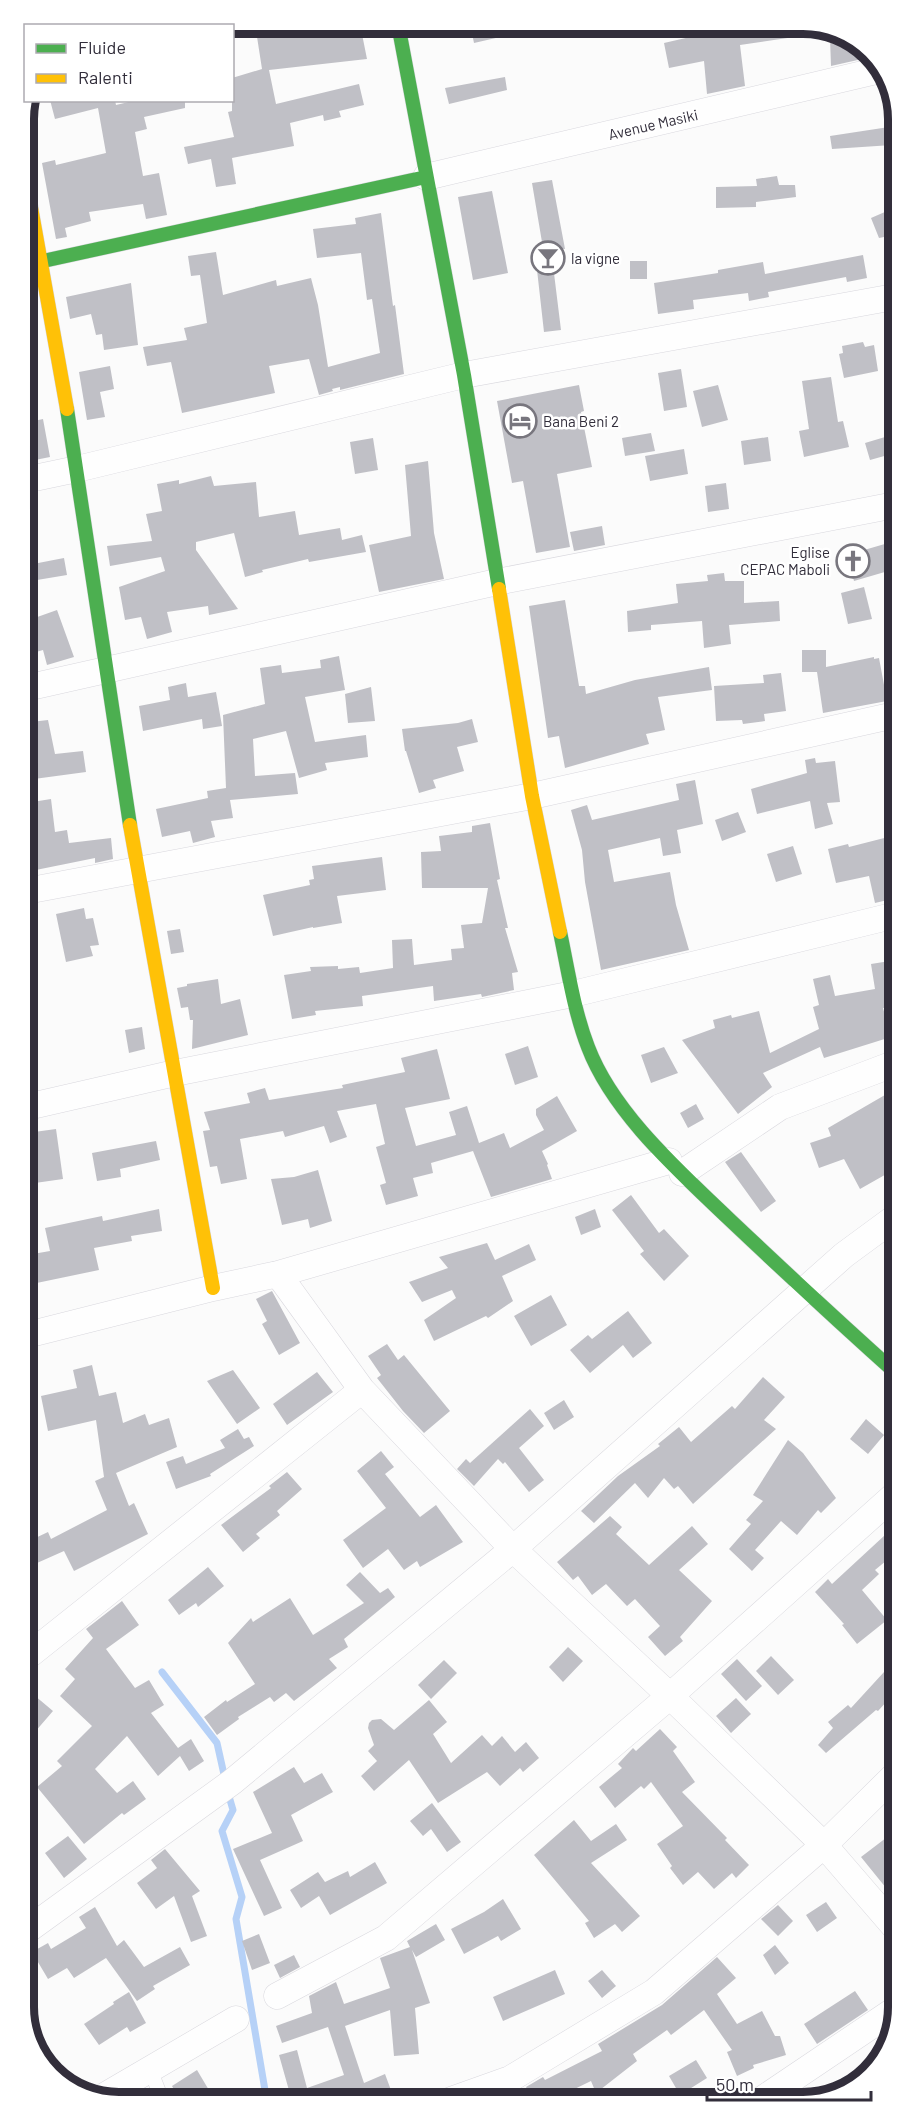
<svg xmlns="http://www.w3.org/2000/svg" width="923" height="2127" font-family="Barlow,sans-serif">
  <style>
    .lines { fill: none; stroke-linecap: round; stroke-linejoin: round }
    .stream { stroke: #b6d1f7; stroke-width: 7 }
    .building { fill: #c0c0c6 }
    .lane-casing { stroke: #d9d8de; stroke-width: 15 }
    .street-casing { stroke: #d9d8de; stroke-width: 27 }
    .fast-casing { stroke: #d9d8de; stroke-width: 15 }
    .slow-casing { stroke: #d9d8de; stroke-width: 15 }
    .lane { stroke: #fefefe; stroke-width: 14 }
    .street { stroke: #fefefe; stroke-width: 26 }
    .fast { stroke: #4caf50; stroke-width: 14 }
    .slow { stroke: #ffc107; stroke-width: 14 }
    .labels { text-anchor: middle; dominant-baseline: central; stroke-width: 5; stroke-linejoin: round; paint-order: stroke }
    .street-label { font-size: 15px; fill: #322e3b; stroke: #fff }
    .poi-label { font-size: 15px; fill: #322e3b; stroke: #fff; text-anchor: start }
    .rim { fill: none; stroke: #322e3b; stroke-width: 8 }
  </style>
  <rect width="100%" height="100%" fill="#fbfbfb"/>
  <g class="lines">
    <!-- stream -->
    <path class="stream" d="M162 1672 217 1743 225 1779
      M228 1793 233 1810 222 1831 242 1897 236 1919 267 2102"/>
  </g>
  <!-- building -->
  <path class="building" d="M255 24H360L367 59 269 70 276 104 359 84 364 105 339 111 341 117 324 121 323 115 290 123 294 146 232 158 236 184 216 187 211 159 188 164 184 147 234 137 228 112 232 111V78L262 69Z
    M470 24H526L527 31 474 43Z
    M749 24H807L808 35 740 45 745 86 707 94 704 61 669 68 664 43 690 37 689 35Z
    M830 38H845L862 44 871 57 831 66Z
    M505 77 507 90 449 104 445 88Z
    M50 100H115L116 105 137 100H185V108L144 117 147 129 135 132 143 176 159 173 167 215 146 219 143 204 89 212 91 221 65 228 67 237 56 239 42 163 55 160 56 165 106 153 98 108 55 119Z
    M889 127 892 145 832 149 830 136Z
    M777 176 779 185H795L796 197 756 202V207L716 208V187L757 186 756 179Z
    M552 180 565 249 543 248 532 183Z
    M492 191 508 273 473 280 458 197Z
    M894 208V235L879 238 871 218Z
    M381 213 393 306 395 305 404 374 340 390V387L332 389 333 391 319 395 309 359 269 366 275 393 182 413 171 362 147 366 143 347 187 340 184 328 207 323 200 275 191 276 188 256 216 252 223 295 276 280 277 286 311 278 318 305 328 367 380 353 372 299 367 300 361 253 317 258 313 229 356 224 355 218Z
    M551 249 561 330 544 332 535 252Z
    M863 255 867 278 847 282 846 277 768 292 769 297 749 301 748 293 693 300 694 309 658 314 654 283 718 273V270L763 262 765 274Z
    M630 261H647V279H630Z
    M131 283 138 345 104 350 102 334 96 335 91 314 70 319 66 297Z
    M863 342 865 347 874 345 878 371 844 378 839 354 843 353 842 346Z
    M110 366 114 389 100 392 105 417 87 420 79 372Z
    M681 369 687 407 664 411 658 373Z
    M831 377 838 422 843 421 849 447 804 457 799 431 809 429 802 381Z
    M579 385 584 411 581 412 592 467 557 474 570 547 536 553 523 481 512 483 497 401Z
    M718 385 728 420 702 427 693 391Z
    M43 419 50 457 25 462V423Z
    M651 433 655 451 625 456 622 438Z
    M895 434V453L870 460 865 443Z
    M768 437 771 461 744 465 741 441Z
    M373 438 378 470 355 474 350 442Z
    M684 449 688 474 650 481 645 456Z
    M428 461 434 533 444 579 379 592 369 545 411 536 405 465Z
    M211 476 214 486 256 482 259 517 295 511 299 535 340 528 342 540 362 535 366 552 309 562 308 559 262 570 263 572 245 577 234 533 196 542V550L238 609 209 615 208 606 167 612 172 632 147 639 141 617 125 620 119 587 165 571 161 557 110 566 107 546 152 541 146 514 162 511 157 484 179 480V484Z
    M726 483 729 509 708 512 705 486Z
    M602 526 605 545 574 551 570 532Z
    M895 541V569L854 581 847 555Z
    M64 558 67 575 37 580 33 564Z
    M724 573 725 581H744V603L779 601 780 621 729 625 731 644 704 648 702 621 651 625V630L628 632 627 611 678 603 676 584 708 581 707 575Z
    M864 587 872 619 848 624 841 593Z
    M565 600 579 686H585L586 694 635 680 709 667 712 690 658 697 665 730 646 734 649 744 565 768 559 736 548 738 529 606Z
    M57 610 74 657 47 665 43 650 26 655V621Z
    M802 650H826V667L874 657V659L879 658 887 701 823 713 817 672H802Z
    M339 656 345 690 305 697 315 742 366 735 368 757 325 763 327 770 299 778 286 731 253 739 255 776 295 773 298 794 230 800 233 818 211 821 215 837 193 843 190 831 162 837 156 809 208 798 207 791 226 788 223 715 265 704 260 668 281 665 282 673 321 668 320 660Z
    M781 673 786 711 764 714 765 721 743 724 742 720 716 721 714 686 764 683 763 675Z
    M186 683 188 697 216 692 222 726 203 729 202 719 143 731 139 706 170 700 168 687Z
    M371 687 375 721 348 723 345 694Z
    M472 719 478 742 457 747 464 771 433 780 436 788 419 793 406 751H405L402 729 458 723Z
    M48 720 55 754 83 751 86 772 34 779 29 741 34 740 31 722Z
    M815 758 816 763 835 761 840 802 827 803 833 824 815 829 810 801 757 814 751 789 807 773 805 760Z
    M695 780 703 824 677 830 681 853 663 856 660 838 608 850 614 882 670 872 676 905 689 950 601 970 585 882 582 850 571 810 587 805 592 820 679 800 676 784Z
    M51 799 55 832 67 830 69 843 111 838 113 859 95 863V858L26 872V803Z
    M738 812 746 832 722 841 715 820Z
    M490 823 500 879 497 880 508 928H505L518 972 512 973 514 990 482 997 481 994 434 1001 433 986 362 996 363 1006 315 1011 316 1015 292 1019 284 975 311 971 310 967 338 966V969L359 967 360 973 393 968 392 940 412 939 414 965 452 960 451 949 464 948 461 925 482 923 488 888H422L421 852 441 851 439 836 472 832V826Z
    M896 835V898L875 903 869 876 836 883 828 849 848 844 849 847Z
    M793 846 802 874 776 882 767 854Z
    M382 857 386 890 337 896 342 923 313 928V927L273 936 263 895 310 885 309 880 314 879 312 866Z
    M84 908 86 919 93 918 99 945 90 946 93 956 66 962 56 914Z
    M180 929 184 952 171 954 167 931Z
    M896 960V987L889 989 892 1007 883 1008 891 1037 824 1058 820 1047 763 1073 772 1087 738 1114 682 1040 715 1028 713 1020 731 1015 732 1018 759 1011 770 1053 819 1029 813 1007 819 1005 813 979 830 975 835 996 875 989 871 964Z
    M218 979 221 1004 240 999 248 1035 192 1049 193 1020H190L188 1007 181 1008 177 988 187 986V984Z
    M142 1027 145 1049 129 1053 125 1030Z
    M528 1046 538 1077 515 1085 505 1054Z
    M664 1047 678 1073 651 1083 641 1055Z
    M437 1049 450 1099 405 1108 416 1146 456 1135 449 1112 467 1106 479 1143 504 1133 510 1148 544 1130 536 1115V1109L557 1096 577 1131 542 1151 548 1164 547 1165 552 1179 491 1197 473 1151 431 1163 433 1173 413 1178 418 1196 386 1205 380 1185 386 1183 376 1147 385 1144 376 1104 337 1111 347 1137 330 1143 324 1126 285 1137 283 1131 240 1139 247 1179 221 1184 217 1166 210 1167 203 1131 210 1130 204 1112 250 1103 247 1093 265 1088 269 1100 343 1088 342 1085 405 1072 401 1058Z
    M897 1088V1168L860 1189 844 1159 819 1168 810 1143 831 1136 828 1128Z
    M696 1104 704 1119 688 1128 680 1113Z
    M56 1129 63 1179 35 1183 27 1133Z
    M156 1141 160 1160 120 1169 121 1177 97 1181 92 1153Z
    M741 1152 776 1201 761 1212 725 1162Z
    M318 1170 332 1221 310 1228 308 1219 282 1225 271 1179 294 1177Z
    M631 1195 659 1233 664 1229 689 1256 664 1281 640 1254 644 1251 612 1210Z
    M159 1209 162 1231 131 1236 132 1241 94 1248 99 1270 27 1285V1255L50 1251 45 1228 102 1216 103 1221Z
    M595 1209 601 1227 581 1235 575 1217Z
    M487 1243 495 1260 529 1244 536 1260 502 1276 513 1301 488 1318 486 1316 434 1341 424 1320 456 1298 452 1290 422 1302 409 1282 448 1268 439 1257Z
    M272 1291 300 1343 279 1355 262 1324 267 1321 256 1299Z
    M551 1295 567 1325 531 1346 514 1316Z
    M628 1311 652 1343 633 1358 623 1345 590 1373 570 1350 588 1335 592 1339Z
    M387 1344 398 1360 404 1355 450 1411 424 1433 403 1411 377 1378 381 1375 368 1356Z
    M92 1365 99 1396 116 1392 123 1423 145 1414 149 1425 169 1418 177 1447 116 1473 129 1506 134 1503 148 1534 74 1571 64 1551 28 1567V1551L32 1549 29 1541 48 1532 51 1539 107 1510 95 1481 104 1477 96 1420 48 1431 41 1396 77 1388 73 1370Z
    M233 1370 260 1408 237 1424 207 1381Z
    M317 1372 333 1392 287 1425 273 1404Z
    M763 1377 785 1397 764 1420 776 1429 693 1504 678 1486 674 1489 664 1478 648 1498 635 1483 594 1523 581 1511 618 1476 660 1446 658 1444 679 1427 691 1442 732 1406 735 1409Z
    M564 1400 574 1417 554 1430 544 1413Z
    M530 1409 544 1426 519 1448 544 1480 529 1492 505 1462 503 1464 498 1459 474 1486 457 1469 466 1459 470 1463Z
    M866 1419 884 1435 868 1454 850 1439Z
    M238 1429 244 1439 249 1437 254 1446 210 1474 211 1476 176 1489 166 1462 183 1456 186 1464 225 1448 220 1440Z
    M788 1440 803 1453 836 1498 821 1513 818 1510 797 1535 781 1521 755 1550 764 1558 752 1571 729 1549 751 1524 746 1520 763 1501 753 1495Z
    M381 1451 394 1467 385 1474 420 1517 436 1505 463 1542 420 1567 417 1561 404 1570 388 1549 363 1568 343 1540 386 1508 357 1471Z
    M287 1472 302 1489 277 1511 280 1515 256 1534 260 1538 243 1552 221 1525 271 1488 269 1486Z
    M610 1516 622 1527 616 1534 649 1565 692 1526 708 1544 679 1570 712 1601 680 1637 683 1641 665 1656 648 1637 660 1626 635 1599 627 1606 606 1584 592 1595 578 1576 573 1580 557 1562Z
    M898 1523V1551L875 1570 879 1574 862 1590 887 1620 857 1644 842 1625 844 1624 815 1592 828 1579 832 1584Z
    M208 1567 224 1586 198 1607 196 1603 179 1615 168 1600Z
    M360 1572 380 1593 388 1588 395 1597 344 1639 348 1647 329 1659 337 1668 294 1701 286 1693 274 1702 270 1697 238 1717 239 1719 217 1735 204 1717 226 1700 227 1702 255 1684 228 1643 251 1618 253 1622 290 1598 313 1635 364 1603 346 1585Z
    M122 1601 139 1625 106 1649 135 1688 149 1680 164 1705 151 1713 178 1748 191 1739 204 1761 189 1771 180 1756 158 1776 127 1736 95 1769 117 1793 133 1781 146 1799 124 1815 122 1813 84 1844 37 1787 62 1766 57 1761 92 1726 60 1696 75 1679 65 1669 93 1638 86 1629Z
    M568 1647 583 1661 563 1682 549 1667Z
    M771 1656 794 1680 778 1695 756 1671Z
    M737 1659 762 1686 746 1701 721 1674Z
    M444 1660 457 1673 431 1699 418 1685Z
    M884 1672 898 1685V1689L878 1711 876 1710 826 1753 818 1745 833 1728 828 1722 848 1705 851 1708Z
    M28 1690 53 1711 28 1740Z
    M736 1698 751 1714 731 1733 716 1716Z
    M429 1700 447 1722 433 1734 451 1763 482 1735 492 1746 502 1736 515 1752 526 1742 539 1758 523 1772 520 1768 500 1786 487 1772 438 1803 409 1760 374 1791 361 1776 377 1761 368 1751 374 1745 368 1728 369 1723 372 1720 381 1719 394 1730Z
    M660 1729 677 1747 673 1751 695 1782 682 1792 727 1838 725 1840 749 1865 736 1878 732 1873 714 1889 698 1872 683 1885 670 1868 672 1866 657 1844 683 1826 651 1782 644 1789 641 1786 615 1808 599 1787 622 1768 618 1764 633 1748 636 1751Z
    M294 1767 304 1783 322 1773 333 1792 291 1815 303 1841 260 1860 282 1908 264 1916 233 1849 272 1833 253 1792Z
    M432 1803 461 1842 447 1852 431 1829 423 1836 410 1821Z
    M574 1820 591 1841 616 1824 627 1840 591 1863 640 1916 622 1932 615 1924 594 1938 585 1923 589 1921 534 1855Z
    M899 1828V1904L861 1857Z
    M68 1836 87 1859 64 1878 45 1853Z
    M165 1849 200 1891 192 1896 207 1936 191 1942 174 1896 156 1909 137 1883 157 1868 151 1860Z
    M375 1862 387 1883 330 1915 319 1896 301 1908 290 1890 318 1872 325 1882 348 1871 350 1877Z
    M503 1899 521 1929 501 1941 498 1936 464 1954 451 1929 484 1912Z
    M826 1902 837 1918 817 1932 806 1915Z
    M778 1905 793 1921 778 1936 761 1919Z
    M95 1907 117 1946 124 1940 144 1967 180 1947 190 1965 153 1986 155 1989 137 2001 106 1958 74 1978 67 1968 48 1979 32 1952 48 1943 51 1949 86 1928 79 1917Z
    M436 1924 445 1940 416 1957 412 1950 430 2003 415 2008 419 2054 394 2056 390 2010 345 2026 364 2083 385 2074 395 2101H369L366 2095 349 2101 276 2102V2099L290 2094 279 2055 297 2050 307 2088 344 2075 328 2027 282 2043 276 2026 312 2013 309 1996 336 1982 344 2004 390 1988 380 1958 410 1947 407 1941Z
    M259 1934 270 1963 252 1970 242 1941Z
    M775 1945 789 1963 775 1975 763 1955Z
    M294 1955 300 1967 280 1978 274 1965Z
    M717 1957 736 1978 717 1994 737 2024 762 2011 775 2036H780L786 2055 753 2065 754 2068 737 2076 727 2052 732 2050 704 2010 671 2035 667 2030 633 2054 637 2061 596 2093 591 2081 552 2100H533L526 2087 543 2077 545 2080 602 2051 598 2044 662 2005Z
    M555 1970 565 1994 503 2021 493 1997Z
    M602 1970 616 1986 602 1998 588 1981Z
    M855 1991 868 2010 817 2044 804 2024Z
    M129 1992 146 2023 130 2032 127 2027 99 2045 84 2024 114 2004 113 2002Z
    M696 2060 707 2078 680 2095 669 2076Z
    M197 2070 216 2102H181L172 2086Z"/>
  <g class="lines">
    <defs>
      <path id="lane" d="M150 2069 163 2102"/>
      <path id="street" d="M426 177 880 70
        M25 480 77 469 464 375 894 297
        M26 688 497 582 895 505
        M26 891 532 796 895 715
        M27 1107 175 1073 573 994 896 915
        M682 1173 780 1107 896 1063
        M278 1274 362 1390 513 1549 670 1696 824 1845 899 1932
        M27 1335 213 1288 278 1274 669 1161
        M28 1656 362 1390
        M29 1929 232 1782 513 1549 844 1255 897 1216
        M277 1996 386 1938 670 1696 898 1492
        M101 2098 236 2019
        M764 2098 899 2007
        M451 2100 510 2079 654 1992 824 1845 898 1772"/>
      <path id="fast" d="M398 24 464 375 499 589
        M25 265 426 177
        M67 409 130 825
        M560 932C568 970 574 1011 588 1047 613 1113 679 1171 729 1219 784 1271 840 1323 897 1374"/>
      <path id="slow" d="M24 168 67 409
        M499 589 532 796 560 932
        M130 825 213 1288"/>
    </defs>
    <!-- lane casing -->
    <use href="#lane" class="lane-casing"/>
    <!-- street casing -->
    <use href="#street" class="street-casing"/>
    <!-- fast casing -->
    <use href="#fast" class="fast-casing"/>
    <!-- slow casing -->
    <use href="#slow" class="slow-casing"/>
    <!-- lane -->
    <use href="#lane" class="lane"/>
    <!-- street -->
    <use href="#street" class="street"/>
    <!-- fast -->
    <use href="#fast" class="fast"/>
    <!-- slow -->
    <use href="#slow" class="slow"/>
  </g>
  <!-- icons -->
  <defs>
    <symbol id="bar-ring" viewBox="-11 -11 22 22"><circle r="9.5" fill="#fff" stroke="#78767e" stroke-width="1.5"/><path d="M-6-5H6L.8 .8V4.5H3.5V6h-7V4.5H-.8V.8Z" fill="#78767e"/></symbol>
    <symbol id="hotel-ring" viewBox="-11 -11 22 22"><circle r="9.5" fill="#fff" stroke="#78767e" stroke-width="1.5"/><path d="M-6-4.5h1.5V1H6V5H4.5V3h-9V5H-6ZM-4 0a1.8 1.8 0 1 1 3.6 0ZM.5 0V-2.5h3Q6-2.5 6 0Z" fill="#78767e"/></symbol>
    <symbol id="church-ring" viewBox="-11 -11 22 22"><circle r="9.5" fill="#fff" stroke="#78767e" stroke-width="1.5"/><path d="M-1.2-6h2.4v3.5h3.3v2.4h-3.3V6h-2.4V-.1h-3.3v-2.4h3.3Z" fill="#78767e"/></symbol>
  </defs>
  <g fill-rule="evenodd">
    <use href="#bar-ring" x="529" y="239" width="38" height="38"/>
    <use href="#hotel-ring" x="501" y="402" width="38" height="38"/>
    <use href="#church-ring" x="834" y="542" width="38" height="38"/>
  </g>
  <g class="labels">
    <!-- street labels -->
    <g class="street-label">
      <text transform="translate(653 124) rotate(-13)">Avenue Masiki</text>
    </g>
    <!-- poi labels -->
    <g class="poi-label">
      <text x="571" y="258">la vigne</text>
      <text x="543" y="421">Bana Beni 2</text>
      <text x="830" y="552" text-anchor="end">Eglise<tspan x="830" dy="17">CEPAC Maboli</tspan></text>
    </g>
  </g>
  <!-- crop -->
  <path d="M0 0H923V2127H0ZM119 34H803A85 85 0 0 1 888 119V2007A85 85 0 0 1 803 2092H119A85 85 0 0 1 34 2007V119A85 85 0 0 1 119 34Z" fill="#fff" fill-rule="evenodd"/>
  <path class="rim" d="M119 34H803A85 85 0 0 1 888 119V2007A85 85 0 0 1 803 2092H119A85 85 0 0 1 34 2007V119A85 85 0 0 1 119 34Z"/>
  <!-- legend -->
  <rect x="24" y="24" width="210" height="78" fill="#ffffff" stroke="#adabb1" stroke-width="1.5"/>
  <rect x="36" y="44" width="30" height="9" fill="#4caf50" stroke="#adabb1" stroke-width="1.5"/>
  <text x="78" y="54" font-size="18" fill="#322e3b">Fluide</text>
  <rect x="36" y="74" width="30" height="9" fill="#ffc107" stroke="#adabb1" stroke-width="1.5"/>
  <text x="78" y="84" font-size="18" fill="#322e3b">Ralenti</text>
  <!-- scale -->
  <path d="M707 2091v9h164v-9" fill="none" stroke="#322e3b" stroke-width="3"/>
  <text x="716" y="2091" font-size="18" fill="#322e3b" stroke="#ffffff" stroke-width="4.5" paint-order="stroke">50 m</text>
</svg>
